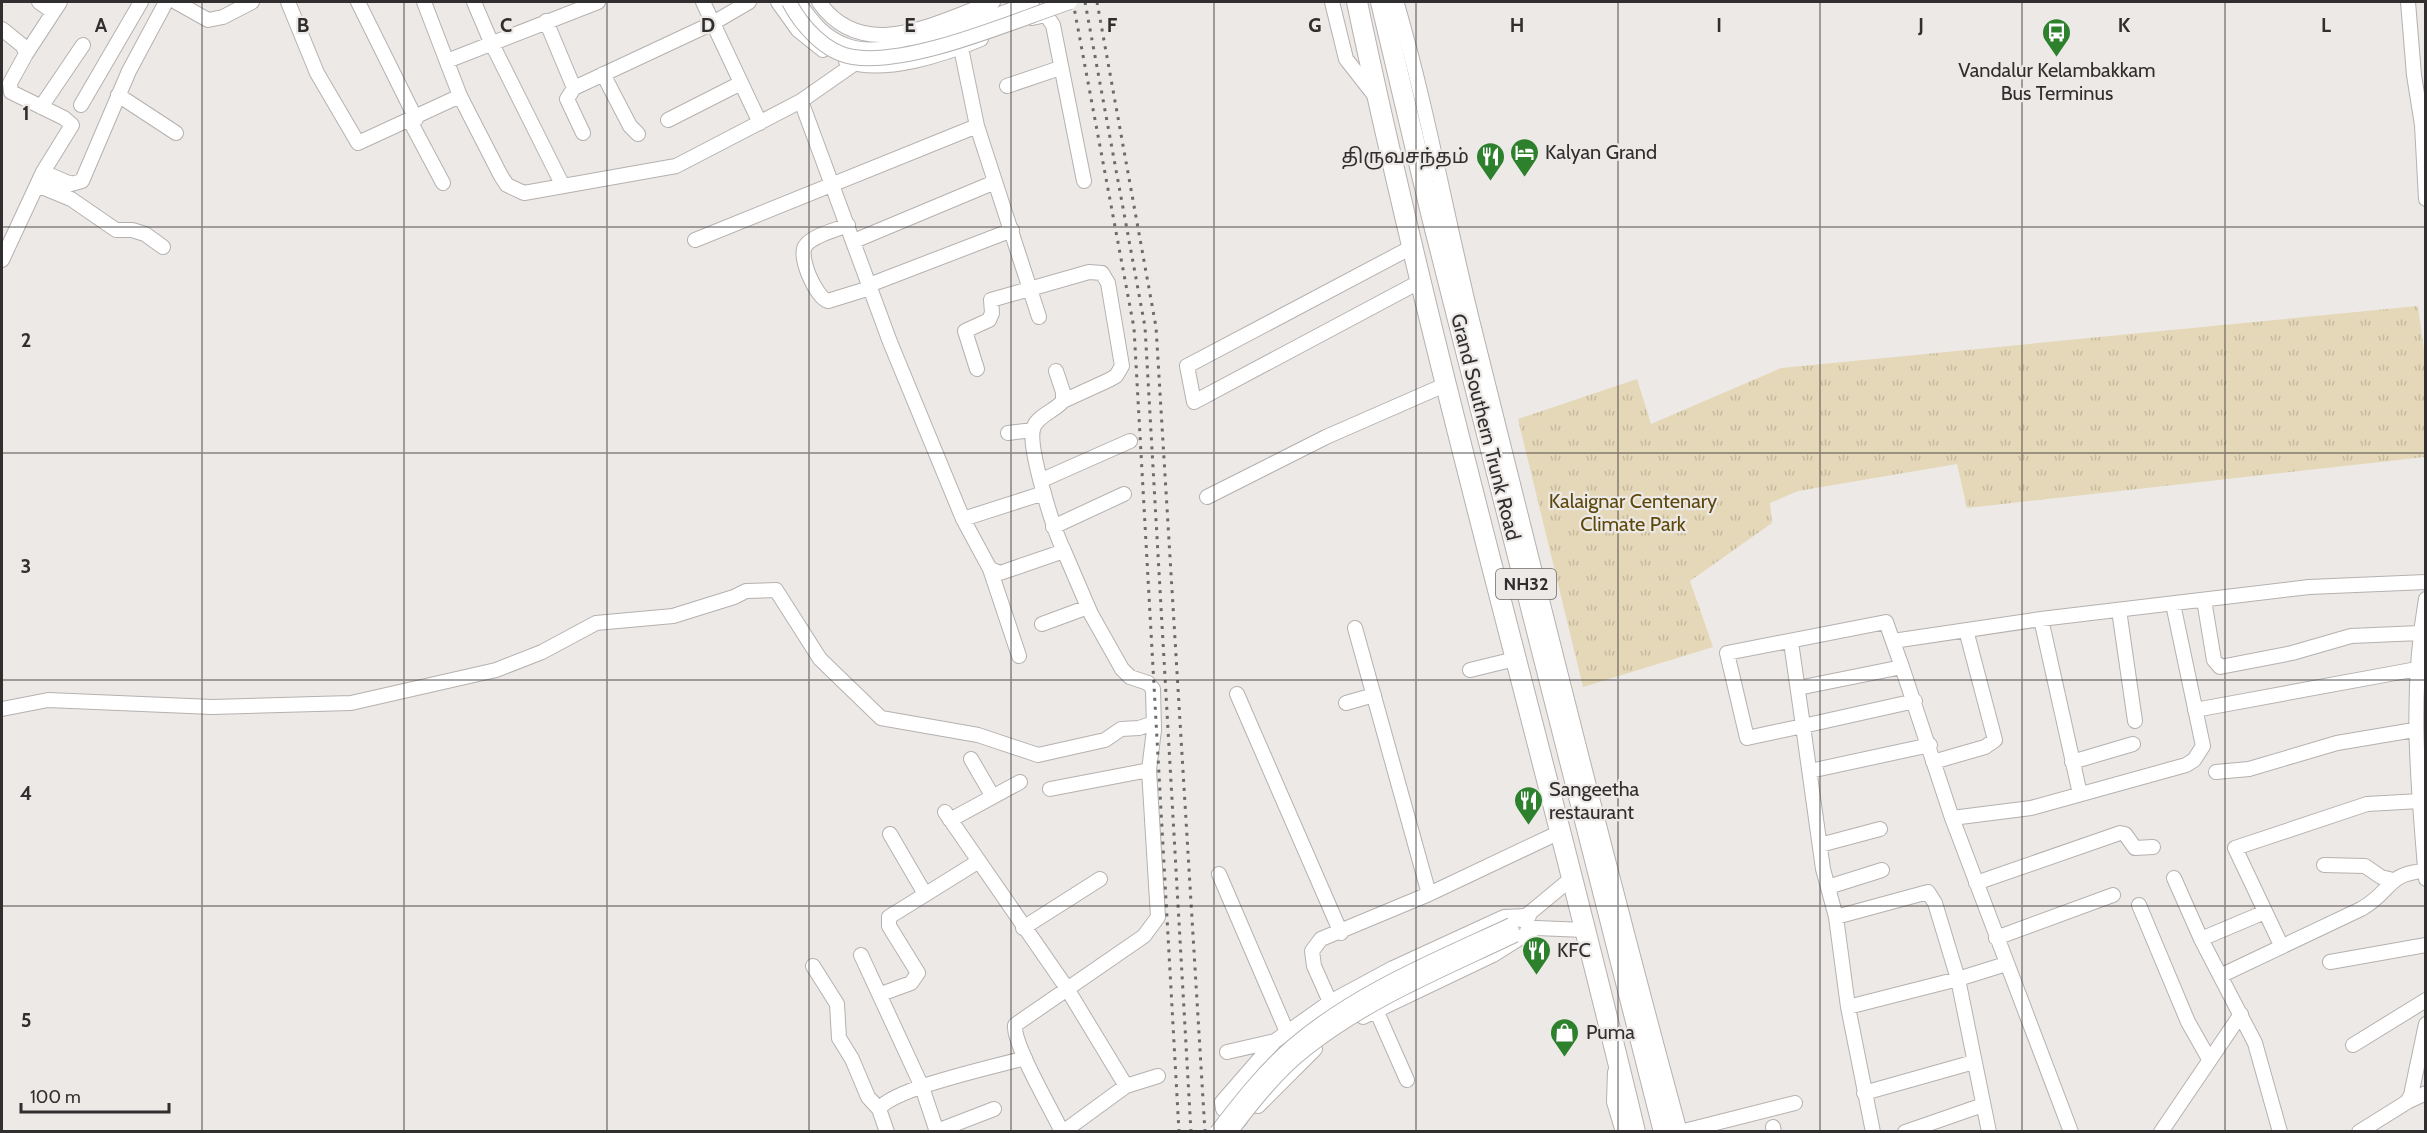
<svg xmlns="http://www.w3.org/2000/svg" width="2427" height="1133" font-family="Cabin,'Noto Sans Tamil',sans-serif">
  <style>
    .grass { fill: url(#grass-tufts) }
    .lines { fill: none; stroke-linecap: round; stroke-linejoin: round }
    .minor-casing { stroke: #b5b1af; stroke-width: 16 }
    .highway-casing { stroke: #b5b1af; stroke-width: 22 }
    .minor { stroke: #fff; stroke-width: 14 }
    .highway { stroke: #fff; stroke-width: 20 }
    .rail { stroke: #6d6b6a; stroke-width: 3; stroke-dasharray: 3 6; stroke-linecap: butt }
    .minor-bridge-casing { stroke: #b5b1af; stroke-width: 16; stroke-linecap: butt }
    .minor-bridge { stroke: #fff; stroke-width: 14 }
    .grid { fill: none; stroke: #302e2e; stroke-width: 1.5; stroke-opacity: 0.55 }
    .labels { text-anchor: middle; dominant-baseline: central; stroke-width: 4.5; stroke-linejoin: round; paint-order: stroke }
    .shield { fill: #ede9e7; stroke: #696666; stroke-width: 1.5 }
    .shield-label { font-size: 18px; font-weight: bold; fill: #302e2e }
    .poi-label { font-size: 20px; fill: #302e2e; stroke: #ede9e7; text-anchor: start }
    .street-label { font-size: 20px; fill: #302e2e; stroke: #ede9e7 }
    .park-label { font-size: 20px; fill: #5d480b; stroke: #ede9e7 }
    .grid-label { font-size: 20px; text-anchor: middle; font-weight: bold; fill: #302e2e; stroke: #ede9e7; stroke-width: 4.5; stroke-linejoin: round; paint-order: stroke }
  </style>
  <defs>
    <pattern id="grass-tufts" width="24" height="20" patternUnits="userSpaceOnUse" patternTransform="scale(1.5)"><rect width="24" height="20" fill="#e5d8b8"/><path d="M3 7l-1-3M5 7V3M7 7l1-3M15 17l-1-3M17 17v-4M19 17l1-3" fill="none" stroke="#c5ba9e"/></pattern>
  </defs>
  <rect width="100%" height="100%" fill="#ede9e7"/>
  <!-- grass -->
  <path class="grass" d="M2418 306 2426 366 2425 457 1967 508 1957 464 1798 491 1770 503 1772 523 1690 581 1713 647 1583 687 1518 419 1637 379 1651 424 1781 368Z"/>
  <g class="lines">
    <defs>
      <path id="minor" d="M39 2 53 12
        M176 2 208 20 223 17 252 2
        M288 2 317 73 358 143 460 96 501 176 507 185 524 193 676 166 801 101 854 64
        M358 2 416 119
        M424 2 460 96
        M474 2 491 42 563 186
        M703 2 760 123
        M778 2 798 30 823 50
        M798 2C811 20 823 37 845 45 890 64 986 18 1032 2
        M819 2C863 65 937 22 993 2
        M1332 2 1346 59 1375 96
        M2408 2 2414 75 2422 125
        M1397 4C1428 110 1447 220 1474 328 1541 596 1607 864 1680 1132L1795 1103
        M1032 18 1046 15 1053 25 1084 181
        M546 21 574 88
        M2 29 23 46 26 54 10 83 11 92 64 118 72 125 43 172 2 260
        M961 48 977 126 1039 317
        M26 54 60 2
        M447 61 598 2
        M846 61C883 75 946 54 981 39
        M603 74 630 126 638 134
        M1007 86 1060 68
        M118 95 176 133
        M801 101 890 342 963 519 990 569 1000 573 1064 551 1091 614 1122 669 1130 677 1148 683 1153 689 1154 730 1149 770 1158 917 1144 936 1015 1025C1013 1045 1052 1110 1062 1132
        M81 105 141 2
        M41 107 83 45
        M668 120 741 83
        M410 121 443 183
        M2426 125H2422L2426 199
        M583 133 567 99 574 88 713 23 749 2
        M43 172 71 184 82 181 129 71 166 2
        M37 185 71 199 116 230H132L145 234 163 247
        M848 225C836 230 814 235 806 245 797 255 816 298 828 301L870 288
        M695 240 977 126
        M854 241 995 182
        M1412 247 1187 366 1194 402 1421 281
        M869 285 1012 230
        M977 369 965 331 989 320 992 313 991 300 1089 272 1102 273 1108 283 1122 366 1116 376 1109 380 1063 401
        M1056 371 1063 392V401C1055 411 1036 416 1033 429 1028 449 1054 531 1064 551
        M1008 433 1033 430
        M1042 480 1130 441
        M1207 497 1326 437 1447 384
        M963 519 1044 493
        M1053 527 1124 494
        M990 569 1019 656
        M2426 599C2409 696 2418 783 2426 879
        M2204 600 2214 660 2220 667 2292 653 2351 636 2420 633
        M2119 610 2135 721
        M2041 619 2080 794
        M1042 624 1088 607
        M1355 628 1429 894
        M1893 641 2041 619 2309 587 2426 582
        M1791 642 1803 726 1747 738 1727 653 1886 622 1902 667
        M1470 670 1515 659
        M1798 688 1902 667 1952 818 2071 1132
        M1237 694 1341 933
        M1346 703 1374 695
        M2 709 48 700 212 707 351 703 496 670 542 652 596 623 673 616 734 597 746 591 776 590 820 659 881 718 978 735 1038 755 1105 740 1121 729 1139 728 1154 723
        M2195 710 2417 669
        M971 759 993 797
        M1933 762 1985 747 1995 740 1966 630
        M2072 762 2133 744
        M1810 771 1930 745
        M2216 772 2249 769 2337 743 2414 730
        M1050 789 1149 770
        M945 812 1066 987 1126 1086
        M1952 818 2031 808 2186 765 2194 760 2203 746 2173 604
        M950 820 1020 782
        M890 834 925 894
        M1820 845 1880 829
        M2324 865 2365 866 2381 877 2393 880
        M1219 874 1287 1032
        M2174 878 2201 939 2255 1043 2280 1132
        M1976 883 2120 833 2125 834 2135 848 2153 847
        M1828 887 1882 870
        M2139 905 2188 1022 2209 1059
        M1836 917 1928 892 1935 903 1958 979 1848 1007
        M1521 920 1572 878
        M1023 928 1100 879
        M1527 931 1536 928 1585 930
        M1996 938 2113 895
        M2201 939 2265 912
        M2281 945 2235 848 2367 804 2420 801
        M861 955 922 1087 937 1132
        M2330 962 2426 945
        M813 966 837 1004 839 1038 852 1059 868 1097 879 1109
        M2222 975 2361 909C2392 892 2386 873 2425 871
        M881 994 911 983 918 973 889 926V917L979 861
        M1330 1002 1314 966 1312 951 1321 939 1429 894 1560 832
        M1376 1010 1407 1080
        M1363 1017 1493 955 1536 928
        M2353 1045 2426 1000
        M1227 1052 1275 1041
        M1615 1072 1614 1102 1623 1132
        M1864 1093 1974 1062
        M2407 1102 2426 1093
        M1258 1106 1315 1049
        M1240 1120 1223 1109 1222 1102 1275 1041 1330 1002 1393 968 1504 917 1529 916
        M1773 1127 1774 1132
        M937 1131 994 1109
        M887 1132 879 1109C894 1088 997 1066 1025 1058
        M1063 1132 1126 1086 1158 1076
        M1873 1132 1848 1007 1836 917 1823 869 1803 726 1915 701
        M1905 1132 1983 1105
        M1989 1132 1958 979 2006 964
        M2161 1132 2241 1014
        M2359 1132 2407 1102 2411 1095 2426 1024"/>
      <path id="highway" d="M1357 2C1437 381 1545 754 1635 1132
        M1381 2 1431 213 1664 1132"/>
    </defs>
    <!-- minor casing -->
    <use href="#minor" class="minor-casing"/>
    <!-- highway casing -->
    <use href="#highway" class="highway-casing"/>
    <!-- minor -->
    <use href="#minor" class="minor"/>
    <!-- highway -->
    <use href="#highway" class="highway"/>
    <!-- rail -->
    <path class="rail" d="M1073 2 1134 328 1179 1132
      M1085 2 1145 327 1191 1132
      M1097 2 1156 327 1205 1132"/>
    <defs>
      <path id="minor-bridge" d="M789 2C801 25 825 53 853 57 911 66 1013 21 1070 2
        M1217 1132C1240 1102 1264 1071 1293 1046 1356 992 1436 960 1511 925
        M1230 1132C1253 1102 1277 1071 1307 1048 1369 999 1444 969 1515 935"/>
    </defs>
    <!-- minor-bridge casing -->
    <use href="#minor-bridge" class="minor-bridge-casing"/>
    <!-- minor-bridge -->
    <use href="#minor-bridge" class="minor-bridge"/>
  </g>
  <!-- grid -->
  <path class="grid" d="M202 2V1132M404 2V1132M607 2V1132M809 2V1132M1011 2V1132M1214 2V1132M1416 2V1132M1618 2V1132M1820 2V1132M2022 2V1132M2225 2V1132M2 227H2426M2 453H2426M2 680H2426M2 906H2426"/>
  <!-- icons -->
  <defs>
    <symbol id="bus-pin" viewBox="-11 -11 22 30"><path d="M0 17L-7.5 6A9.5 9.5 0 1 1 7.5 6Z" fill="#2d812d" stroke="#ede9e7"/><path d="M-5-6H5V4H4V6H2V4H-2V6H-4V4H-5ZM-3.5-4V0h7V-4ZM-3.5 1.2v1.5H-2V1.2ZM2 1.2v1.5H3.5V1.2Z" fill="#fff"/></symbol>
    <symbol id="hotel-pin" viewBox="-11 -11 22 30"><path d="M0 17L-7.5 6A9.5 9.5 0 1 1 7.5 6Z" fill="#2d812d" stroke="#ede9e7"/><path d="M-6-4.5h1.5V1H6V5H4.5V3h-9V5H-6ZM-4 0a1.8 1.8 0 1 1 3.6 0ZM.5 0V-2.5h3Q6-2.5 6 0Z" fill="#fff"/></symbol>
    <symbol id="restaurant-pin" viewBox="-11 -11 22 30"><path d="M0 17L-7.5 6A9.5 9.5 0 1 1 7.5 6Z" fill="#2d812d" stroke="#ede9e7"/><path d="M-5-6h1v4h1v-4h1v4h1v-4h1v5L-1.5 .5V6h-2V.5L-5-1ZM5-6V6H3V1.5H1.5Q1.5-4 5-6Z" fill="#fff"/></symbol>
    <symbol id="shop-pin" viewBox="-11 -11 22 30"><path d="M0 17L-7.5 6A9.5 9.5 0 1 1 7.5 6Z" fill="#2d812d" stroke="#ede9e7"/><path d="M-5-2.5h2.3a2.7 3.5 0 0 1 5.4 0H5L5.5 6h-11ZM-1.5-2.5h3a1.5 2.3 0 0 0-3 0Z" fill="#fff"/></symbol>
  </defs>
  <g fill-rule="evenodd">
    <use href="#bus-pin" x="2040" y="16" width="33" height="45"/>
    <use href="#hotel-pin" x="1508" y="136" width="33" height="45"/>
    <use href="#restaurant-pin" x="1474" y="140" width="33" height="45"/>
    <use href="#restaurant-pin" x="1512" y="784" width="33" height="45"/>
    <use href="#restaurant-pin" x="1520" y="934" width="33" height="45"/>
    <use href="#shop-pin" x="1548" y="1016" width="33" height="45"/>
  </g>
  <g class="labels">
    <!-- shield labels -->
    <rect class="shield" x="1496" y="569" width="60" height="30" rx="4.5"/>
    <g class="shield-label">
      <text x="1526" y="584">NH32</text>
    </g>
    <!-- poi labels -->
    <g class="poi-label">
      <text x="2057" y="70" text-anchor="middle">Vandalur Kelambakkam<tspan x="2057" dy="23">Bus Terminus</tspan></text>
      <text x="1545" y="152">Kalyan Grand</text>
      <text x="1469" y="156" text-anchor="end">திருவசந்தம்</text>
      <text x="1549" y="789">Sangeetha<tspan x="1549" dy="23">restaurant</tspan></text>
      <text x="1557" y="950">KFC</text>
      <text x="1586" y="1032">Puma</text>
    </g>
    <!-- street labels -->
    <g class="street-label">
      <text transform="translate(1486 427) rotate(76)">Grand Southern Trunk Road</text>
    </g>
    <!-- park labels -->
    <g class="park-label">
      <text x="1633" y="501">Kalaignar Centenary<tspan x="1633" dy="23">Climate Park</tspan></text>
    </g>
  </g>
  <g class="grid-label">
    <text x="101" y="32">A</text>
    <text x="303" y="32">B</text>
    <text x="506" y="32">C</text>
    <text x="708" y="32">D</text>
    <text x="910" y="32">E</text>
    <text x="1112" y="32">F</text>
    <text x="1315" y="32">G</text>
    <text x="1517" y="32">H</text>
    <text x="1719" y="32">I</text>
    <text x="1921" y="32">J</text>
    <text x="2124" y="32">K</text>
    <text x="2326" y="32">L</text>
    <text x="26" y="120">1</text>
    <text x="26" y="347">2</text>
    <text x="26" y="573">3</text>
    <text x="26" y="800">4</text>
    <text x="26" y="1027">5</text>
  </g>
  <!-- border -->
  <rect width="2427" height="1133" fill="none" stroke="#302e2e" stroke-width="6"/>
  <!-- scale -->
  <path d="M21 1103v9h148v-9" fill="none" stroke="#302e2e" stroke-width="3"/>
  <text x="30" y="1103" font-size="18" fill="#302e2e" stroke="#ede9e7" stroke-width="4.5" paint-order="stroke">100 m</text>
</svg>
